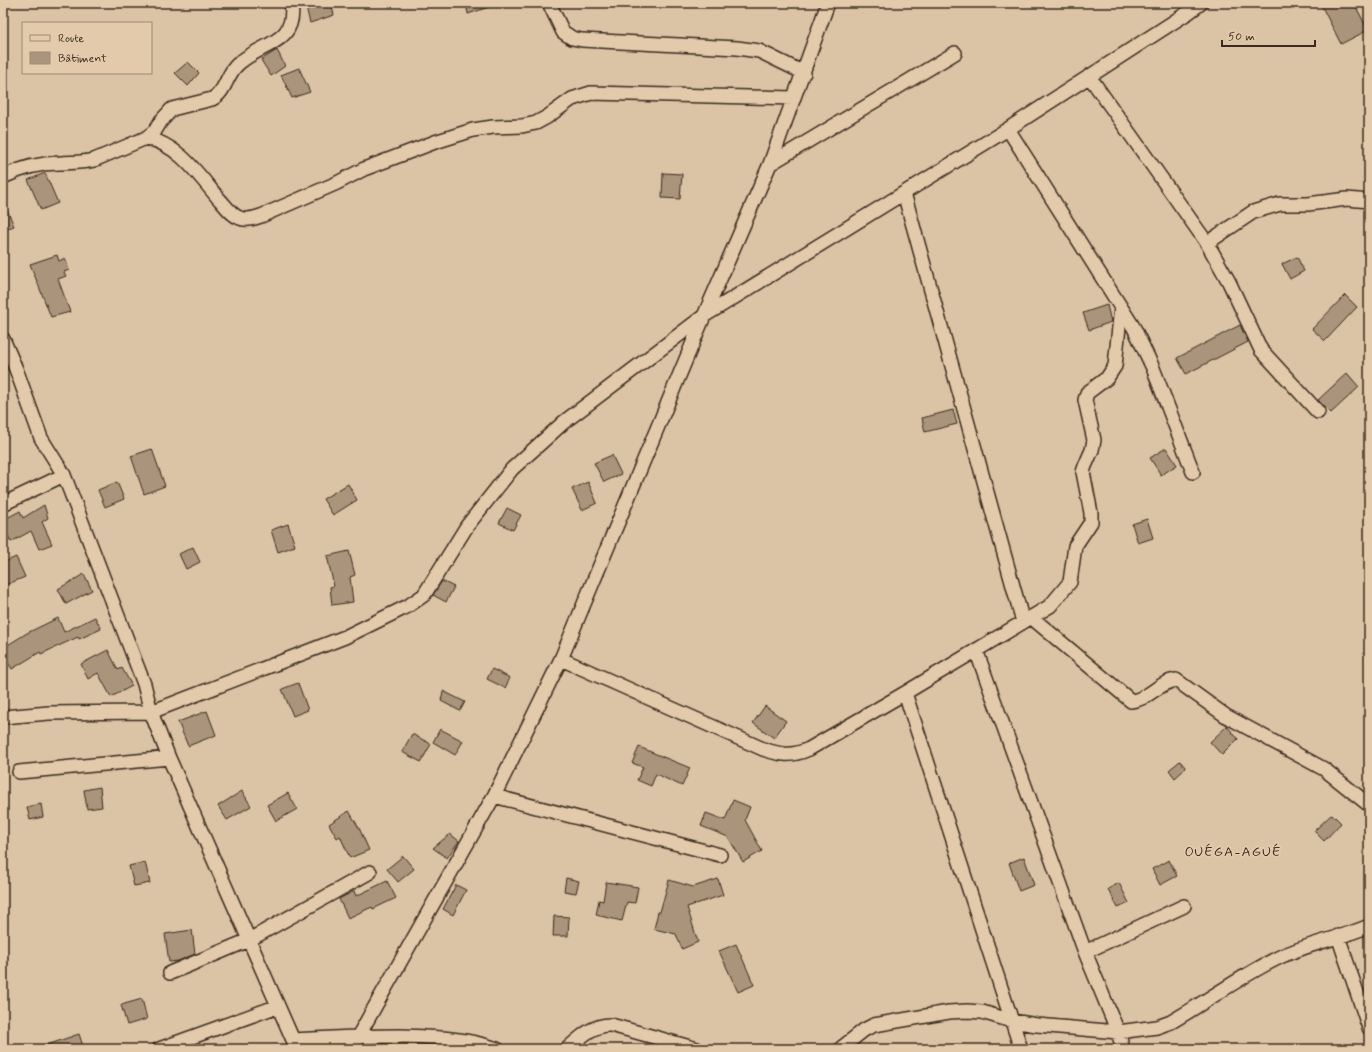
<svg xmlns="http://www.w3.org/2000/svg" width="1372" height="1052" font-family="Mynerve,sans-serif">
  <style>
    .building { fill: #aa947c; stroke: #3b2a1e }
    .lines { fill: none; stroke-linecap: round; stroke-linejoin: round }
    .minor-casing { stroke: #3b2a1e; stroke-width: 16 }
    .minor { stroke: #e2caab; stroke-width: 13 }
    .labels { text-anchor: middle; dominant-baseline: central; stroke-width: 3.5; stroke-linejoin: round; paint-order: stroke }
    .quarter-label { font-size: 14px; letter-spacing: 1px; fill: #3b2a1e; stroke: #e2caab }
  </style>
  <rect width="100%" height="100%" fill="#dbc4a5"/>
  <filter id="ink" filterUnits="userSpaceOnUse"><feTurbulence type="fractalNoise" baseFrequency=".025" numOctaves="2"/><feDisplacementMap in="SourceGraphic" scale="8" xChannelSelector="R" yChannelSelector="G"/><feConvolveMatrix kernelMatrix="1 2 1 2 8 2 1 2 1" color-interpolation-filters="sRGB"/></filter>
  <g filter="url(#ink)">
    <!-- building -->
    <path class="building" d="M305 3H331L334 15 310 23Z
      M466 3H495V5L468 14Z
      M1320 3H1354L1368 30 1341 44Z
      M277 50 285 66 271 76 261 60Z
      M188 62 199 73 188 86 175 73Z
      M299 68 310 92 292 98 281 75Z
      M45 173 58 203 41 210 28 180Z
      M663 173 682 174 680 199 662 198Z
      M3 200 14 226 3 230Z
      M57 255 59 261 65 258 69 270 64 272 66 276 58 279 70 312 51 317 30 264Z
      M1297 257 1304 271 1290 279 1282 264Z
      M1345 295 1357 307 1325 341 1312 329Z
      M1107 305 1111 322 1089 330 1083 313Z
      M1240 325 1248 342 1186 374 1177 358Z
      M1347 373 1359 387 1331 413 1318 400Z
      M953 410 957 424 925 432 922 418Z
      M1166 448 1177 465 1161 475 1150 458Z
      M152 449 165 486 144 494 131 456Z
      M612 455 621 474 604 482 594 463Z
      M117 482 124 499 105 507 98 490Z
      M588 482 597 503 582 510 572 489Z
      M348 484 357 500 333 515 323 499Z
      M44 505 48 518 42 522 52 544 39 549 31 531 11 542 3 526V520L20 511 23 518Z
      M507 508 521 515 513 530 499 523Z
      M1147 519 1153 538 1138 543 1132 524Z
      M288 524 295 546 278 552 271 530Z
      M193 547 200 562 186 569 179 554Z
      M349 551 355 575 350 577 353 602 332 605 330 587 334 586 327 556Z
      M16 557 25 577 3 586V563Z
      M84 574 92 590 66 604 58 589Z
      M442 581 454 587 446 602 433 595Z
      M95 617 101 629 79 639 78 637 41 654 40 652 12 669 3 655V648L27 633 58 618 64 632Z
      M108 650 118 670 122 668 132 686 111 697 98 673 88 679 81 664Z
      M492 669 510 678 505 688 487 679Z
      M298 683 308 710 293 716 282 689Z
      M443 691 465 702 460 711 441 701Z
      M765 706 786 721 774 738 753 723Z
      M207 711 216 735 188 746 178 722Z
      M1227 726 1238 739 1222 755 1210 742Z
      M440 729 463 741 455 755 433 742Z
      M412 734 431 744 421 762 402 752Z
      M639 747 690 768 682 786 656 774 651 786 637 780 643 767 632 763Z
      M1180 761 1186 768 1175 778 1169 770Z
      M100 787 102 807 87 809 84 790Z
      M242 791 251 806 227 820 218 806Z
      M288 793 297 809 276 821 267 805Z
      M733 800 750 807 745 820 762 851 743 862 728 837 701 826 706 813 725 820Z
      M41 804 43 817 30 820 27 807Z
      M349 811 359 828 369 850 350 858 340 836 337 838 329 824Z
      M1332 814 1341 823 1324 841 1314 831Z
      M450 834 459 841 447 858 433 848Z
      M403 856 414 869 398 882 387 869Z
      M1024 857 1034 885 1019 891 1009 863Z
      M1169 860 1177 876 1160 885 1152 869Z
      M145 862 150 883 134 886 129 866Z
      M566 878 579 881 576 893 564 891Z
      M718 879 723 895 687 907 698 942 682 949 676 934 654 929 658 912H660L669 880 693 887Z
      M387 881 396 898 373 909 372 907 348 918 339 899 354 891 356 896Z
      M606 882 638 887 635 903 627 902 622 921 596 915 599 900 603 901Z
      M1119 883 1129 903 1118 908 1108 889Z
      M456 885 466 890 453 915 443 909Z
      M554 916 569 917 568 936H553Z
      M192 930 195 954 178 961 169 962 165 934Z
      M736 944 754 985 738 992 719 951Z
      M142 999 147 1019 127 1025 121 1005Z
      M79 1034 84 1049H42L41 1047Z"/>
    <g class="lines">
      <defs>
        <path id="minor" d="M549 3 563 32 572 38 582 40 737 48 759 51 804 73
          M1089 76 1207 243 1229 282 1261 350 1318 412
          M1008 129 1134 328 1153 368 1193 472
          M146 138C180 145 198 175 220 200 226 206 231 215 240 218 246 221 254 218 261 216L337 183 364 169 435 142 473 130 493 127 522 126 536 123 547 117 572 99 591 93 793 98
          M770 164 955 53
          M3 177C21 168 39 163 60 163 71 162 82 163 94 160L146 138 155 131 161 121 172 109 212 99C226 92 226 75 237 65 259 43 298 45 291 3
          M904 193 1023 622
          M1207 243 1253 212 1280 204H1308L1347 199 1369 201
          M3 339 16 369 41 438 64 475 144 684 151 712 169 758 297 1049
          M3 504 64 475
          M1031 617 1131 701C1148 700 1159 682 1176 680L1226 716 1324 769 1369 805
          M976 650 1085 952 1118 1032 1123 1049
          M561 659 763 749C781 755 791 757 809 749L905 693 1050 606 1070 582 1075 546 1091 522V513L1083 472 1085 466 1092 450 1094 440 1085 400 1087 393 1107 378 1115 366 1121 307
          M905 693 1021 1049
          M3 717 49 713 151 712 345 637 408 606 424 595 467 526 512 469 564 422 704 316 1008 129 1189 12 1201 3
          M19 772 169 758
          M494 796 720 855
          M1338 936 1369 1028
          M1085 952 1184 906
          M170 973 249 940 370 872
          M293 1040C329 1038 364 1036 400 1036 433 1037 466 1038 497 1049
          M159 1049 278 1006
          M351 1049 494 796 561 659 704 316 770 164 828 3
          M567 1049C580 1038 593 1024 611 1025L697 1049
          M840 1049 864 1030 874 1025 949 1012 967 1011 982 1012 1012 1021 1037 1025 1118 1032 1157 1027 1171 1022C1208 1001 1243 974 1282 956 1311 943 1341 938 1369 926"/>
      </defs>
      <!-- minor casing -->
      <use href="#minor" class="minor-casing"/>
      <!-- minor -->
      <use href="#minor" class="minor"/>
    </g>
  </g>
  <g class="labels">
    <!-- quarter labels -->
    <g class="quarter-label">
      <text x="1233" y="852">OUÉGA-AGUÉ</text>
    </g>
  </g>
  <!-- margin -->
  <rect width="1372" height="1052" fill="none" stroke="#e2caab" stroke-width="16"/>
  <rect x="8" y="8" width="1356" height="1036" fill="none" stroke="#3b2a1e" stroke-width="1.5" filter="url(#ink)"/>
  <!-- legend -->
  <rect x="22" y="22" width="130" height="52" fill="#e2caab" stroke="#9f8a73"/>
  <rect x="30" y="35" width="20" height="6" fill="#e2caab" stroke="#9f8a73"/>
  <text x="58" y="42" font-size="12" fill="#3b2a1e">Route</text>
  <rect x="30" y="52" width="20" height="12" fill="#aa947c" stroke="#9f8a73"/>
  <text x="58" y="62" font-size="12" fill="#3b2a1e">Bâtiment</text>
  <!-- scale -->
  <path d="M1222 40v6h93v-6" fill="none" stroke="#3b2a1e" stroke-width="2"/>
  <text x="1228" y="40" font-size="12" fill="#3b2a1e" stroke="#e2caab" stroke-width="3" paint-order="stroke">50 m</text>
</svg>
